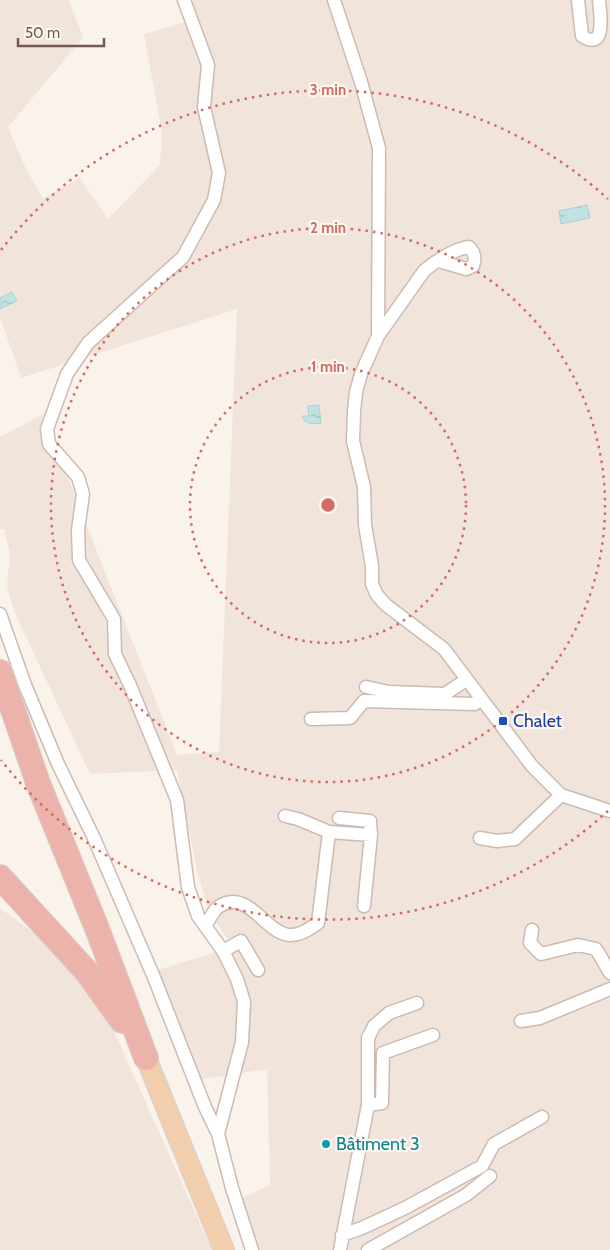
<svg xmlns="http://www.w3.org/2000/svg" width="610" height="1250" font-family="Cabin,sans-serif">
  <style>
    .residential { fill: #f1e4db }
    .water { fill: url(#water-ripples); stroke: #aad2d3 }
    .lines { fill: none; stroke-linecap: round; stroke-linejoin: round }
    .street-casing { stroke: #ccbab3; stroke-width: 15 }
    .primary-casing { stroke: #d8d1cf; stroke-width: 22 }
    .highway-casing { stroke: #d8d1cf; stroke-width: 26 }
    .street { stroke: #fff; stroke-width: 12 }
    .primary { stroke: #f0ceae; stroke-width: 20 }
    .highway { stroke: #ecb3ab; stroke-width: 24 }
    .ring { fill: none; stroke: #d46b62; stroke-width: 2.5; stroke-dasharray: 2.5 5 }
    .transit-dot { fill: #1a4fb4; stroke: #fdf7f2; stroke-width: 2 }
    .culture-dot { fill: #0f9aa8; stroke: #fdf7f2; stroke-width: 2 }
    .labels { text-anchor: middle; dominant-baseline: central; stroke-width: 4.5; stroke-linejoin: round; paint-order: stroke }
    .transit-label { font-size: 18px; fill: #164399; stroke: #fdf7f2; text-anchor: start }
    .culture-label { font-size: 18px; fill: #0d838f; stroke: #fdf7f2; text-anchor: start }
    .centre { fill: #d46b62; stroke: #fdf7f2; stroke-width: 2.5 }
    .ring-label { font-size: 15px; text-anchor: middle; font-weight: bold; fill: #d46b62; stroke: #fdf7f2; stroke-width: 4.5; stroke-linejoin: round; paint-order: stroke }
  </style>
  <defs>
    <pattern id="water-ripples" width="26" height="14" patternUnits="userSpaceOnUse" patternTransform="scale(1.25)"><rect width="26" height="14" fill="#c2e2e2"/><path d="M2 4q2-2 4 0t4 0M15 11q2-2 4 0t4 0" fill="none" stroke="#a2baba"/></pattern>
  </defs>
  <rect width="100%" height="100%" fill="#faf3ec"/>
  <!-- residential -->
  <path class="residential" d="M0 0H69L83 38 8 127 26 169 43 198 80 178 108 219 160 165 162 133 144 34 190 21 181 0H610V1250H258L240 1199 270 1185 267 1069 198 1080 158 970 232 947 208 909 197 870 177 770 90 774 15 613 7 587 10 553 4 529H0V437L43 414 177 755 219 752 237 309 21 378 0 317Z
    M0 908 50 945 112 1027 212 1250H0Z"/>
  <!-- water -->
  <path class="water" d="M587 205 590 218 561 224 559 211Z
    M12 292 17 301 0 309V298Z
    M319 405 321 423C313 424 305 425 302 416H309L308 406Z"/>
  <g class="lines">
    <defs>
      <path id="street" d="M184 0 208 65 204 107 219 173 214 200 183 257 88 343 67 374 47 429 49 444 78 477 83 494 78 530 79 560 114 619 115 654 129 683 177 800 188 887 198 916 223 951 237 979 244 1002 242 1042 218 1134 232 1188 252 1250
        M334 0 361 82 379 148 378 336
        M578 0 582 36C607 52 600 13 599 0
        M439 261 466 269 473 266C476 258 475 253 469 247 456 248 434 262 424 271L378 336 361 374 356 392 354 411 353 441 364 487 365 525 372 566V584L377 595 386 605 444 649 532 766 561 795 610 811
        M0 614 25 685 58 764 93 836 153 975 205 1107 218 1134
        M366 687 389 692 445 694 466 680
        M311 719 350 718 364 701 475 704 480 698
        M339 818 370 821 371 835
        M329 832 371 835 364 906
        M480 838 497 841 515 839 561 795
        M205 926C209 921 213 911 218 907 248 887 265 933 289 935 300 936 309 929 318 923L329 832 298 819 285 816
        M532 930 530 943 541 954 578 945 596 949 610 973
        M223 951 241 941 258 970
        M521 1021 540 1018 610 989
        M368 1105 382 1103 383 1053 433 1035
        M342 1235 362 1228 405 1208 482 1166 494 1144 542 1117
        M340 1250 368 1105V1038L374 1026 389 1013 417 1003
        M368 1250 466 1195 490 1176"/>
      <path id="primary" d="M146 1058 224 1250"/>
      <path id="highway" d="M0 672 38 783 98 931 146 1058
        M0 877 87 972 122 1021"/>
    </defs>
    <!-- street casing -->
    <use href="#street" class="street-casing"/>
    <!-- primary casing -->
    <use href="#primary" class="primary-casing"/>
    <!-- highway casing -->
    <use href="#highway" class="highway-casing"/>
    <!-- street -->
    <use href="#street" class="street"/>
    <!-- primary -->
    <use href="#primary" class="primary"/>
    <!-- highway -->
    <use href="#highway" class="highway"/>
  </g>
  <!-- distance rings -->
  <g class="ring">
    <circle cx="328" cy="505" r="138"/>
    <circle cx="328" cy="505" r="277"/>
    <path d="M608 811A415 415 0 0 1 1 760M1 250A415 415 0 0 1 608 199"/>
  </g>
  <!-- markers -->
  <rect class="transit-dot" x="498" y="716" width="10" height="10" rx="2.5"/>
  <circle class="culture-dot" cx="326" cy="1144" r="5"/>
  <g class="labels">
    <!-- transit labels -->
    <g class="transit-label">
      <text x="513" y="721">Chalet</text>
    </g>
    <!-- culture labels -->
    <g class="culture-label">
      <text x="336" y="1144">Bâtiment 3</text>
    </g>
  </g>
  <circle cx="328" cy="505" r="8" class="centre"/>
  <g class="ring-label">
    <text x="328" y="95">3 min</text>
    <text x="328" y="233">2 min</text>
    <text x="328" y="372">1 min</text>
  </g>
  <!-- scale -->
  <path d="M18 38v8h86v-8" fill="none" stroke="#735952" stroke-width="2.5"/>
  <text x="25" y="38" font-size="15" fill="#735952" stroke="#fdf7f2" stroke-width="4" paint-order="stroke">50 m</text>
</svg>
